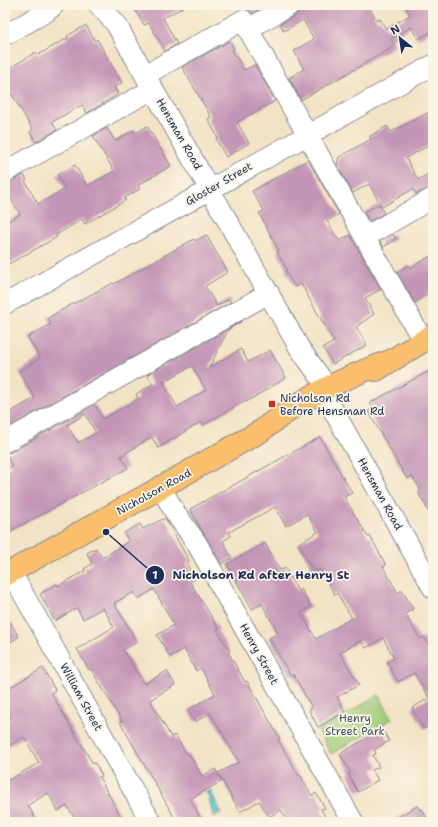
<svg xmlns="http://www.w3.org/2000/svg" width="438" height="827" font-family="'Shantell Sans',sans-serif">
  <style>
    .green { fill: #a0cc79; stroke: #5e7e6c }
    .water { fill: #4ab9c1; stroke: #327490 }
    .building { fill: #c495b6; fill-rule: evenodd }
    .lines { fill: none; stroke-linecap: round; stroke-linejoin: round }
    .minor-casing { stroke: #878992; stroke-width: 22 }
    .major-casing { stroke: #878992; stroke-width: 24 }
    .minor { stroke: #fff; stroke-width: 20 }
    .major { stroke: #f9bf6d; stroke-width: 22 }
    .poi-dot { fill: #c8321e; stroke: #fcf5e5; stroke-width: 1.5 }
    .labels { text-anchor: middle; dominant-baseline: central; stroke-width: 3.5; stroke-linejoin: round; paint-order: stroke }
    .street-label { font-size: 11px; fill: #1b2f5e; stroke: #fcf5e5 }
    .poi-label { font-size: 11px; fill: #1b2f5e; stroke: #fcf5e5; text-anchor: start }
    .park-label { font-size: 11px; fill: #3c5665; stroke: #fcf5e5 }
    .leader { fill: none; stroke: #1b2f5e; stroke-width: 1.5 }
    .callout-dot { fill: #1b2f5e; stroke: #fcf5e5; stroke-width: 1.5 }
    .mark-label { font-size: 12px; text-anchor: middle; font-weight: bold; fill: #fff }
    .callout-label { font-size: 12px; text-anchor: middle; font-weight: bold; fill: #1b2f5e; stroke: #fcf5e5; stroke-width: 3.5; stroke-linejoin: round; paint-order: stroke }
  </style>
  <rect width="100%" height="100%" fill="#fcf5e5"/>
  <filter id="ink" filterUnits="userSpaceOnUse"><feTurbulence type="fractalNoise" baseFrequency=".025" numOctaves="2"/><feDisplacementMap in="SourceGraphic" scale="8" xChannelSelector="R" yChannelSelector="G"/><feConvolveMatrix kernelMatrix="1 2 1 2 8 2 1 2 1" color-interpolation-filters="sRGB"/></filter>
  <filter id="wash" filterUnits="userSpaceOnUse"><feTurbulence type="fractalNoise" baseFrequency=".012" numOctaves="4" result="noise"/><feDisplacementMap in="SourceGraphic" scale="16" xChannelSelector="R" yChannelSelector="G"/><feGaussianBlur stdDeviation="0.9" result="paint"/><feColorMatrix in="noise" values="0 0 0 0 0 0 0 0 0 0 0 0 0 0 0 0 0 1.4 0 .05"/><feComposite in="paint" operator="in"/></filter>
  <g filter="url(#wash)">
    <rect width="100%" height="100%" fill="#f3e3c5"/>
    <!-- green -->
    <path class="green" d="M379 695 392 719 331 754 318 730Z"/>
    <!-- water -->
    <path class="water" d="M210 790 222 813 214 817C209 808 212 803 206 792Z"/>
    <g id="blocks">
      <!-- building -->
      <path class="building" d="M132 5H187L163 18 177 44 165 51 149 23 144 25Z
        M245 5H267L252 13Z
        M304 5H368L377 21 380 19 386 29 410 15 405 5H433V31L418 39 411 27 391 39 395 45 390 49 301 100 289 78 304 69 294 51 314 39 303 20 284 31 280 24 296 15Z
        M86 25 95 41 97 39 122 83 114 87 118 94 87 113 82 105 52 122 57 130 36 142 30 132 33 130 5 83V71L36 52 38 55 68 38 67 36Z
        M230 41 234 49 232 50 244 70 255 65 275 101 237 122 249 143 226 157 216 139 218 138 208 119 211 117 182 67Z
        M433 110V143L406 158 418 180 433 171V187L416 194 413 189 382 207 369 184 353 193 337 165 339 157 371 139 370 136 387 126 391 132Z
        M147 126 171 166 138 185 140 189 124 198 126 200 85 224 82 219 56 235 57 237 5 266V223L20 214 5 189V183L24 175 27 180 25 181 38 204 65 189 57 175 75 165 87 186 114 171 93 136 107 128 115 141 134 130 136 133Z
        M308 160 339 214 327 221 339 241 350 235 381 289 365 298 374 314 356 327 367 345 333 364 323 348 334 342 301 284 295 287 285 271 287 270 277 252 279 251 259 213 264 211 252 191Z
        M379 204 384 213 369 221 364 212Z
        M393 234 396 239 383 247 380 241Z
        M206 235 228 272 205 286 217 306 229 299 231 302 5 429V415L35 398 19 372 40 358 28 337 51 324 48 318 67 307 113 283 114 284 194 239 195 241Z
        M433 255V290L415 303 397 272 409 265 410 268Z
        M242 321 228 330 209 368 241 349 248 362 270 350 286 378 246 402 245 401 203 425 201 422 158 448 152 437 121 456 128 468 5 534V470L12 466 5 453 11 452 95 405 103 419 130 404 138 398 136 394 153 384 147 375ZM192 366 206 390 177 407 163 382ZM85 414 96 433 78 443 67 425Z
        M433 369V519L419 494 420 489 412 476 407 479 368 411 373 408 370 403Z
        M320 437 352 493 344 497 368 537 370 536 386 565 383 567 398 593 402 590 413 609 405 614 420 639 424 637 433 652V723L424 729 412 708 429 698 414 673 398 682 387 662 394 658 383 638 366 648 361 640 340 653 359 685 337 697 345 712 318 727 309 710 312 708 310 704 293 674 291 676 269 638 278 633 262 604 252 609 227 564 265 543 280 570 285 568 298 591 301 589 311 607 301 613 316 639 352 618 337 593 335 595 320 569 314 572 298 544 318 532 307 514 286 526 275 507 229 532 231 536 223 541 232 558 221 564 190 509Z
        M165 518 189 561 186 563 195 579 190 582 219 629 217 630 230 651 228 652 245 682 247 681 264 711 280 739 278 740 299 776 300 775 312 796 316 793 325 808 321 809 328 822H288L281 810 269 817 259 801 240 812 218 773 239 762 210 713 195 722 188 710 215 694 201 668 196 671 184 649 170 657 157 635 174 625 154 589 138 599 134 592 114 603 137 642 123 650 144 684 167 671 175 685 150 700 171 737 175 735 187 755 189 754 202 776 215 769 222 781 190 799 203 822H177L120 722 122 721 91 669 89 670 77 649 114 627 103 608 83 619 77 608 55 621 40 594 57 584 58 586 85 571 84 569 92 564 87 553 96 548 102 558 129 541 124 533 140 524 143 529Z
        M5 613 19 637 5 645Z
        M43 668 55 690 51 693 93 764 95 763 102 776 99 777 124 822H77L67 806 58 811 48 793 28 805 37 822H5V782L39 763 24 737 5 748V721L11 718 5 707V690Z
        M382 729 389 741 374 750 376 754 373 755 379 767 372 770 378 780 358 792 348 774 351 773 340 754Z
        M417 806 420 810 422 809 429 822H390Z"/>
    </g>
  </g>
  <g filter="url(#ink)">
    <use href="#blocks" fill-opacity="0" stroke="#878992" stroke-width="1"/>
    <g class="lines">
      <defs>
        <path id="minor" d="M99 5 116 24 300 349 328 388V401
          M248 29 290 5
          M5 35 46 12 54 5
          M145 75 243 20 423 341
          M5 172 153 89
          M365 237 433 198
          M5 304 433 65
          M318 392 328 401 433 588
          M5 442 269 293
          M161 488 176 514 196 542 353 822
          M11 572 151 822"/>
        <path id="major" d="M376 370 433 335
          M5 575 261 431C298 401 342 378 387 362"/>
      </defs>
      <!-- minor casing -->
      <use href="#minor" class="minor-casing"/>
      <!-- major casing -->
      <use href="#major" class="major-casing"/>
      <!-- minor -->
      <use href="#minor" class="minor"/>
      <!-- major -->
      <use href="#major" class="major"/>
    </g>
  </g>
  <!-- markers -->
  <rect class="poi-dot" x="268" y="400" width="8" height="8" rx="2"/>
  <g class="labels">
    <!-- street labels -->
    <g class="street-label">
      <text transform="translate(179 134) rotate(60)">Hensman Road</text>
      <text transform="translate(219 184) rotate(-30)">Gloster Street</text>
      <text transform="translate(154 492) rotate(-29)">Nicholson Road</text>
      <text transform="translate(380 494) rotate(61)">Hensman Road</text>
      <text transform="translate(259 654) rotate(61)">Henry Street</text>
      <text transform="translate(81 697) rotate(61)">William Street</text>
    </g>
    <!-- poi labels -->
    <g class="poi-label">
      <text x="280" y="398">Nicholson Rd<tspan x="280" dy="13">Before Hensman Rd</tspan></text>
    </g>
    <!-- park labels -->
    <g class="park-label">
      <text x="355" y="718">Henry<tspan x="355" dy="13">Street Park</tspan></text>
    </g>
  </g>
  <!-- callouts -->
  <path class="leader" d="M106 532L155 575"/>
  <g class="callout-dot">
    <circle cx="106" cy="532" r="4"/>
    <circle cx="155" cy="575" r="10"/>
  </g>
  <g class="mark-label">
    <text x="155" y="579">1</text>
  </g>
  <g class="callout-label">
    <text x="261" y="579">Nicholson Rd after Henry St</text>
  </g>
  <!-- margin -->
  <rect width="438" height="827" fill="none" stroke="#fcf5e5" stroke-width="20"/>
  <!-- north arrow -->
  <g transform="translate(400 38) rotate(330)" stroke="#fcf5e5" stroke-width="3" paint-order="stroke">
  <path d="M0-3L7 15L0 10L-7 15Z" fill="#1b2f5e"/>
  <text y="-6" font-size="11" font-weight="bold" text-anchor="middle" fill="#1b2f5e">N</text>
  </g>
</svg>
